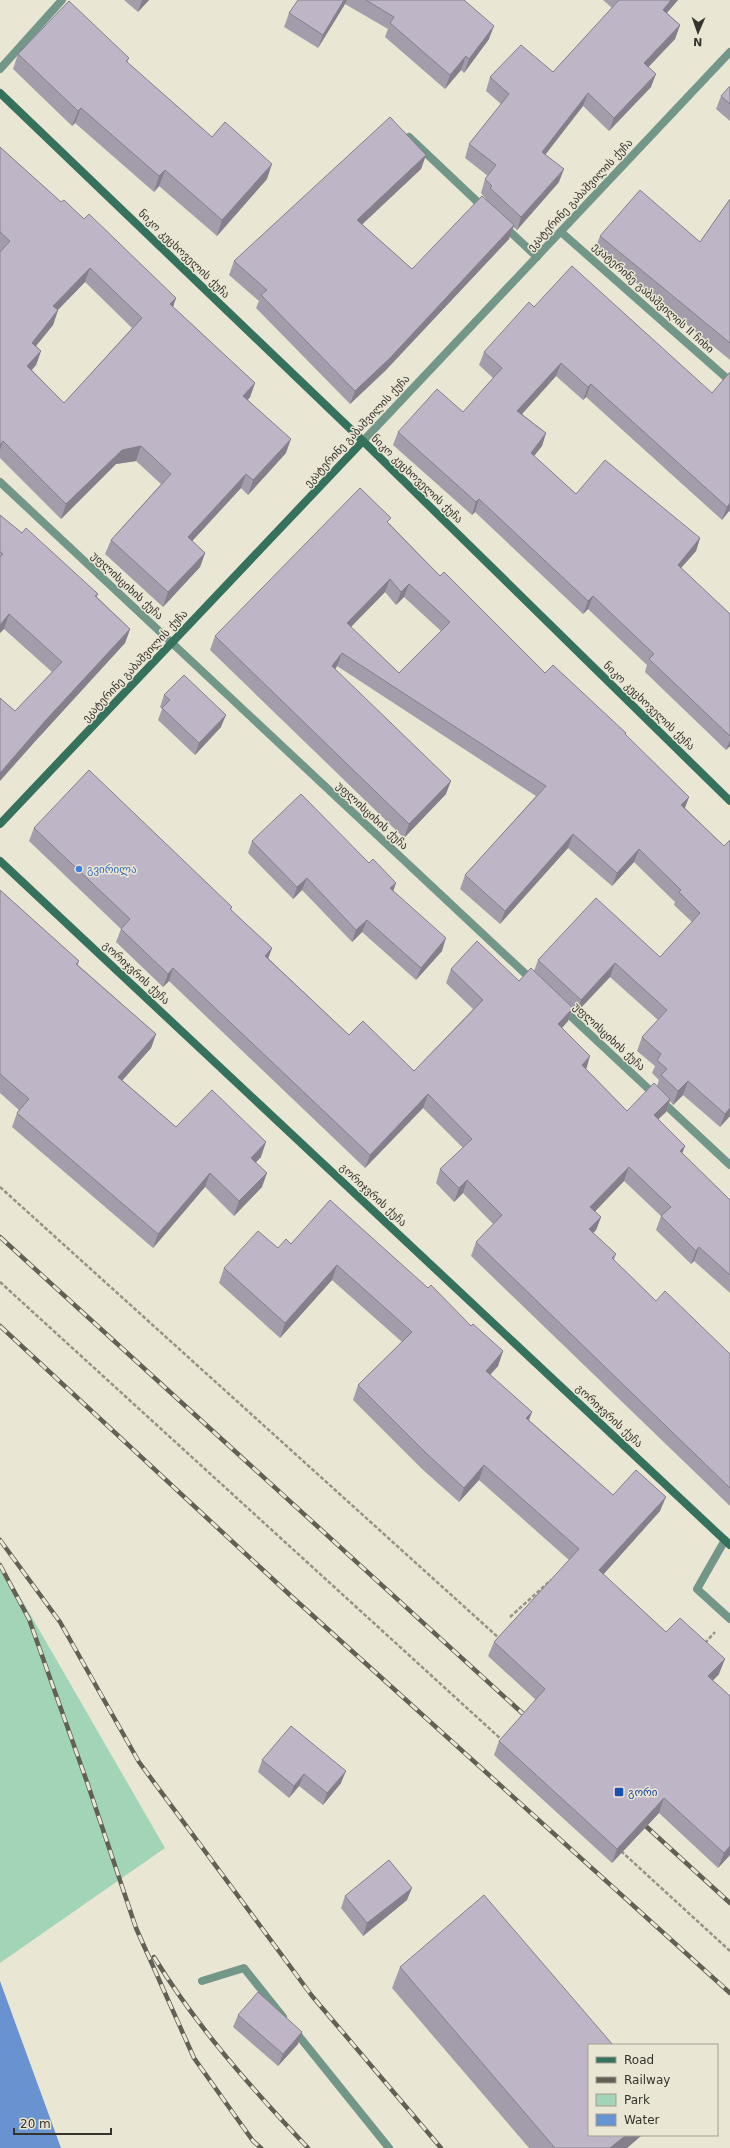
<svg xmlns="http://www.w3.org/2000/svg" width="730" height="2148" font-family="'DejaVu Sans','Noto Sans Georgian',sans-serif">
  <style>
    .green { fill: #a2d5b7 }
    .water { fill: #6892d0 }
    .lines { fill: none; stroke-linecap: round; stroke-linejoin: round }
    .path { stroke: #969386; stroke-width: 2.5; stroke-dasharray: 4 2; stroke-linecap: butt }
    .lane { stroke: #729789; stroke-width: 8 }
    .street { stroke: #729789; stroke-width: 8 }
    .secondary { stroke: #35715d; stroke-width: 8 }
    .rail-casing { stroke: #625f55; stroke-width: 4.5 }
    .rail { stroke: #eae6d4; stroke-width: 3; stroke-dasharray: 9; stroke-linecap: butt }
    .wall { fill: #a39dab; fill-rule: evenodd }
    .shaded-wall { fill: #857f8b }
    .building { fill: #beb6c7; stroke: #857f8b; fill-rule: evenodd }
    .shop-dot { fill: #3f7fe0; stroke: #eae6d4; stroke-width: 1.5 }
    .transit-dot { fill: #1a4fb4; stroke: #eae6d4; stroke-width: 1.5 }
    .labels { text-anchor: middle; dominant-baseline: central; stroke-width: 3; stroke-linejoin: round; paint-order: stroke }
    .street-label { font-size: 11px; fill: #35332c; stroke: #eae6d4 }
    .shop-label { font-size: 11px; fill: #366cbe; stroke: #eae6d4; text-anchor: start }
    .transit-label { font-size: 11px; fill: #164399; stroke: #eae6d4; text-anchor: start }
  </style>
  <rect width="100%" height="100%" fill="#eae6d4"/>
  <!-- green -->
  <path class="green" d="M0 1562 165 1848 0 1963Z"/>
  <!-- water -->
  <path class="water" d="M0 1981 61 2148H0Z"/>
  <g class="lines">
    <!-- path -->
    <path class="path" d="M0 1187 500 1639
      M0 1282 502 1740
      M510 1617 551 1580
      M705 1643 715 1632
      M621 1851 730 1951"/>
    <!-- lane -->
    <path class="lane" d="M409 137 485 209
      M504 226 537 257
      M561 232 730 381
      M725 1540 697 1589 730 1619
      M202 1981 244 1968 283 2017
      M294 2030 389 2148"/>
    <!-- street -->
    <path class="street" d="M0 69 62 0
      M363 441 730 52
      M0 482 532 980
      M563 1009 730 1165"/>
    <!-- secondary -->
    <path class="secondary" d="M0 93 363 441 730 801
      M0 824 363 441
      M0 861 730 1545"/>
    <defs>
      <path id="rail" d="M0 1237 532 1722
        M0 1326 290 1595 730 1993
        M0 1540 60 1622 139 1762 312 1996 441 2148
        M0 1565 29 1619 87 1782 136 1928 194 2058 253 2141 261 2148
        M638 1819 730 1903
        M154 1957C197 2027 252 2089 308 2148"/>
    </defs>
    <!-- rail casing -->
    <use href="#rail" class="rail-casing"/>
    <!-- rail -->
    <use href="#rail" class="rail"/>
  </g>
  <!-- wall -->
  <path class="wall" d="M124 0H149L138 12Z
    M298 0H464L489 39 464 73 461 70 445 89 385 37 388 29 345 4 318 48 284 27 289 13Z
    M603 0H678L667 13 680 25 675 39 648 67 651 87 609 131 583 106 546 154 559 182 517 230 513 227 509 239 385 371 350 404 256 308 259 301 229 275 234 261 426 155 421 169 362 224 412 269 486 199 481 193 485 179 488 176 465 158 469 144 501 104 486 91 490 77 553 72 612 8Z
    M18 54 129 58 127 63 212 137 267 179 217 236 159 186 154 192 75 123 72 126 13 69Z
    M730 86V121L716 109 721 96Z
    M0 147 61 202 84 219 176 298 173 307 255 383 250 397 248 400 286 453 248 495 241 488 192 541 205 553 200 567 163 607 105 554 111 540 161 484 136 461 116 464 61 519 0 458V252L1 251H0ZM85 282 132 328 64 403 32 370 36 365 41 351 36 346 53 325 58 310Z
    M730 199V360L595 249 600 236 700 242Z
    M534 307 712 393 730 372V512L729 511 722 520 586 397 583 400 556 376 522 414 546 433 542 446 534 456 576 494 700 538 696 551 681 568 730 614V746L726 750 645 672 647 665 588 609 583 614 475 512 472 515 393 445 398 432 463 412 493 378 479 365 484 352Z
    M0 515 22 533 98 594 97 597 130 629 125 643 40 736 15 711 52 672 4 629 0 633Z
    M389 523 440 576 545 673 626 733 625 735 689 797 685 808 724 846 730 840V1116L720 1127 683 1095 673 1105 670 1101 666 1112 658 1119 685 1146 682 1153 730 1200V1293L694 1261 691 1264 656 1230 661 1216 624 1181 595 1211 601 1217 596 1230 593 1233 616 1254 614 1260 656 1301 730 1354V1506L471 1256 476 1242 493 1224 463 1193 454 1202 436 1183 440 1169 463 1148 423 1108 365 1168 169 981 163 987 116 942 121 929 29 841 34 828 232 907 231 910 272 948 268 958 349 1035 414 1071 473 1009 446 983 451 969 519 981 534 971 538 960 660 957 692 922 674 905 675 902 634 862 612 886 568 848 500 924 460 889 465 875 536 796 337 666 335 670 446 794 404 838 210 650 215 636ZM385 592 396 605 404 597 441 631 399 673 351 627ZM610 977 658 1020 642 1037 637 1051 655 1066 652 1073 659 1080 657 1086 627 1111 586 1069 562 1028 568 1021 573 1010 576 1013Z
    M164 695 221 727 195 755 158 720 162 709 160 707Z
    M252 841 393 891 442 951 416 980 362 932 352 942 302 890 293 899 248 853Z
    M0 890 79 961 78 965 156 1034 151 1048 122 1080 176 1127 261 1157 256 1162 262 1187 234 1216 205 1187 153 1248 12 1127 17 1113 19 1110 0 1093Z
    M291 1244 471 1326 503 1351 498 1366 490 1375 532 1412 529 1420 613 1495 660 1511 603 1574 666 1632 719 1674 713 1680 730 1855 718 1868 659 1813 612 1863 494 1755 499 1741 536 1700 488 1656 494 1642 569 1560 479 1480 459 1502 422 1469 353 1400 358 1385 402 1342 332 1280 280 1338 219 1283 224 1268 278 1248Z
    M262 1760 341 1783 323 1805 299 1786 289 1798 258 1772Z
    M345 1896 407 1900 363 1936 341 1908Z
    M400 1967 589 2135H642L627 2148H529L392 1988Z
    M238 2015 298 2044 278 2066 233 2027Z"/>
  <!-- shaded-wall -->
  <path class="shaded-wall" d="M142 0H149L138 12Z
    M344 0H347L345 4 318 48 323 35Z
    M671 0H678L658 23 663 10Z
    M680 25 675 39 640 76 644 63Z
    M494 26 489 39 464 73 469 59Z
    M466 56 461 70 445 89 450 75Z
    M656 74 651 87 609 131 614 118Z
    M588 93 583 106 537 165 542 152Z
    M81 108 75 123 72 126 78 111Z
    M426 155 421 169 352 234 357 220Z
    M272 164 267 179 217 236 222 220Z
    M564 169 559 182 517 230 521 217Z
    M165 170 159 186 154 192 159 176Z
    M514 225 509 239 385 371 350 404 355 391Z
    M90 268 85 282 48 320 53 306Z
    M176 298 171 312 170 304Z
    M58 310 53 325 27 357 32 343Z
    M41 351 36 365 22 380 27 366Z
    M561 363 556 376 513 424 517 411Z
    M255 383 250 397 238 410 243 396Z
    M591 384 586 397 583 400 588 387Z
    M546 433 542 446 526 466 531 453Z
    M291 439 286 453 248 495 253 480Z
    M3 441 0 450V445Z
    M141 446 136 461 116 464 61 519 66 504 122 450Z
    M246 474 241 488 183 551 188 537Z
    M479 499 475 512 472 515 476 502Z
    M730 503V508L729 511 722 520 727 507Z
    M700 538 696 551 673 577 678 565Z
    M205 553 200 567 163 607 168 592Z
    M390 579 385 592 342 636 347 623Z
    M409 584 404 597 396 605 401 592Z
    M593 596 588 609 583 614 588 601Z
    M9 614 4 629 0 633V625Z
    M130 629 125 643 40 736 0 781V773L45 721Z
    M342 653 337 666 327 680 332 666Z
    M226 715 221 727 195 755 199 743Z
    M730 740V746L726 750Z
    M451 781 446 794 404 838 409 824Z
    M689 797 684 810 681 805Z
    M573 834 568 848 500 924 505 911Z
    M639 849 634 862 612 886 617 873Z
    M307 878 302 890 293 899 297 887Z
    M396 883 392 895 390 888Z
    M367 920 362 932 352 942 356 930Z
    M446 938 442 951 416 980 421 968Z
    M272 948 267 962 265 956Z
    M615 963 610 977 576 1013 581 1000Z
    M173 968 169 981 163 987 168 974Z
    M573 1008 568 1021 553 1038 558 1024Z
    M156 1034 151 1048 113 1091 118 1077Z
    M590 1056 586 1070 582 1065Z
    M688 1081 683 1095 673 1105 678 1091Z
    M428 1094 423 1108 365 1168 370 1155Z
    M670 1099 666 1112 649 1128 654 1115Z
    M730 1108V1116L720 1127 725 1114Z
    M266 1142 261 1157 246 1172 251 1158Z
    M685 1146 680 1159V1151Z
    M629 1167 624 1181 586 1221 590 1207Z
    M210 1173 205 1187 153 1248 158 1234Z
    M267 1173 262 1187 234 1216 239 1201Z
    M467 1180 463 1193 454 1202 459 1188Z
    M601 1217 596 1230 584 1242 589 1229Z
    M699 1247 694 1261 691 1264 696 1251Z
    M337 1265 332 1280 280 1338 285 1323Z
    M503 1351 498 1366 480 1386 486 1371Z
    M532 1412 526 1427V1418Z
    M484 1465 479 1480 459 1502 464 1488Z
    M666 1497 660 1511 594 1585 599 1570Z
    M725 1659 719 1674 703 1691 708 1676Z
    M346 1771 341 1783 323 1805 327 1793Z
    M304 1774 299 1786 289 1798 294 1786Z
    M664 1798 659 1813 612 1863 617 1849Z
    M730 1846V1855L718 1868 724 1853Z
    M412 1888 407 1900 363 1936 367 1923Z
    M302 2032 298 2044 278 2066 283 2054Z
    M626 2135H642L627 2148H610Z"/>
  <!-- building -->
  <path class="building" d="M298 0H344L323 35 289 13Z
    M366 0H464L494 26 469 59 466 56 450 75 390 23 394 17Z
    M619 0H671L663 10 680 25 644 63 656 74 614 118 588 93 542 152 564 169 521 217 490 188 492 186 485 179 496 165 469 144 509 94 490 77 521 45 553 72Z
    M69 1 129 58 126 61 212 137 225 122 272 164 222 220 165 170 159 176 81 108 78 111 18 54Z
    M730 86V104L721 96Z
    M390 117 426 155 357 220 412 269 482 196 514 225 390 358 355 391 261 295 267 290 234 261Z
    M0 147 61 202 64 200 84 219 89 214 176 298 170 304 255 383 243 396 291 439 253 480 246 474 188 537 205 553 168 592 111 540 171 474 141 446 122 450 66 504 3 441 0 445V252L10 241 0 232ZM90 268 142 318 64 403 27 366 41 351 32 343 58 310 53 306Z
    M640 190 700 242 730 199V343L600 236Z
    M572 266 712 393 730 372V503L727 507 591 384 588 387 561 363 517 411 546 433 531 453 576 494 605 460 700 538 678 565 730 614V736L649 659 654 654 593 596 588 601 479 499 476 502 398 432 437 389 463 412 502 368 484 352 529 302 534 307Z
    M360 488 391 518 387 522 440 576 444 572 545 673 553 665 626 733 625 734 689 797 681 805 724 846 730 840V1108L725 1114 688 1081 678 1091 661 1075 667 1069 657 1060 661 1054 642 1037 667 1010 615 963 581 1000 538 960 596 898 660 957 700 913 679 892 681 890 639 849 617 873 573 834 505 911 465 875 546 786 342 653 332 666 451 781 409 824 215 636ZM390 579 401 592 409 584 450 622 399 673 347 623Z
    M0 515 22 533 26 528 98 594 95 596 130 629 45 721 0 773V698L15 711 62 662 9 614 0 625V557L3 554 0 552Z
    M184 675 226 715 199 743 162 708 170 700 164 695Z
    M89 770 232 907 230 909 272 948 265 956 349 1035 363 1021 414 1071 483 1000 451 969 477 941 519 981 531 968 573 1008 558 1024 590 1056 582 1065 627 1111 654 1083 670 1099 654 1115 685 1146 680 1151 730 1200V1275L699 1247 696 1251 661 1216 671 1207 629 1167 590 1207 601 1217 589 1229 616 1254 612 1258 656 1301 665 1291 730 1354V1488L476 1242 502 1215 467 1180 459 1188 440 1169 472 1139 428 1094 370 1155 173 968 168 974 121 929 130 919 34 828Z
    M301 794 369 863 373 859 396 883 390 888 446 938 421 968 367 920 356 930 307 878 297 887 252 841Z
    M0 890 79 961 76 964 156 1034 118 1077 176 1127 212 1090 266 1142 251 1158 267 1173 239 1201 210 1173 158 1234 17 1113 29 1099 0 1074Z
    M330 1200 428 1288 431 1285 471 1326 473 1324 503 1351 486 1371 532 1412 526 1418 613 1495 636 1470 666 1497 599 1570 666 1632 680 1618 725 1659 708 1676 730 1696V1846L724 1853 664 1798 617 1849 499 1741 545 1689 494 1642 579 1549 484 1465 464 1488 427 1454 358 1385 412 1332 337 1265 285 1323 224 1268 258 1231 278 1248 286 1239 291 1244Z
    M291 1726 346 1771 327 1793 304 1774 294 1786 262 1760Z
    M389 1860 412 1888 367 1923 345 1896Z
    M484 1895 613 2045H589V2135H626L610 2148H555L400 1967Z
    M258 1992 302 2032 283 2054 238 2015Z"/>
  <!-- markers -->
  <circle class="shop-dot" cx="79" cy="869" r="4"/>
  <rect class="transit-dot" x="614" y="1787" width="10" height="10" rx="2"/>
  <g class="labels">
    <!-- street labels -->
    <g class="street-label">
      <text transform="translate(580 195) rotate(-47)">ეკატერინე გაბაშვილის ქუჩა</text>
      <text transform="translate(184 254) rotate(44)">ნიკო კეცხოველის ქუჩა</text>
      <text transform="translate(653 298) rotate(42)">ეკატერინე გაბაშვილის II ჩიხი</text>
      <text transform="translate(357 431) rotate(-47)">ეკატერინე გაბაშვილის ქუჩა</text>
      <text transform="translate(417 479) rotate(44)">ნიკო კეცხოველის ქუჩა</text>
      <text transform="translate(127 586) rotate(43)">უფლისციხის ქუჩა</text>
      <text transform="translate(135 666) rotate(-47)">ეკატერინე გაბაშვილის ქუჩა</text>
      <text transform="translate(649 706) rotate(44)">ნიკო კეცხოველის ქუჩა</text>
      <text transform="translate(372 816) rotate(43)">უფლისციხის ქუჩა</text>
      <text transform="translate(136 973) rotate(43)">გორიჯვრის ქუჩა</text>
      <text transform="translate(609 1037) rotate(43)">უფლისციხის ქუჩა</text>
      <text transform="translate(373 1195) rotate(43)">გორიჯვრის ქუჩა</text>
      <text transform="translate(609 1416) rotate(43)">გორიჯვრის ქუჩა</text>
    </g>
    <!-- shop labels -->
    <g class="shop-label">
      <text x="87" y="869">გვირილა</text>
    </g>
    <!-- transit labels -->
    <g class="transit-label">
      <text x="628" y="1792">გორი</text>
    </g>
  </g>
  <!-- legend -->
  <rect x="588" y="2044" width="130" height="92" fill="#eae6d4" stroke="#a29e91"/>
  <rect x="596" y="2057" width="20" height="6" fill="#35715d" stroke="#a29e91"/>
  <text x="624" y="2064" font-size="12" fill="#35332c">Road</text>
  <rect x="596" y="2077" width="20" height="6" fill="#625f55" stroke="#a29e91"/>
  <text x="624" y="2084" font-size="12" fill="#35332c">Railway</text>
  <rect x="596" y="2094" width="20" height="12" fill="#a2d5b7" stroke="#a29e91"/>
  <text x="624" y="2104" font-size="12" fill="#35332c">Park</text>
  <rect x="596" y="2114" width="20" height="12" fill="#6892d0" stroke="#a29e91"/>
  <text x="624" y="2124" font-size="12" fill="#35332c">Water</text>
  <!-- north arrow -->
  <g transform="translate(698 32) rotate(182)" stroke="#eae6d4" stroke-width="3" paint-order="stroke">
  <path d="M0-3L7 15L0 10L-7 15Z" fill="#35332c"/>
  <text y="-6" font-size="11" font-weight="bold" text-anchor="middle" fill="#35332c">N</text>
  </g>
  <!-- scale -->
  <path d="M14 2128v6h97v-6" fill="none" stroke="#35332c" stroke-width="2"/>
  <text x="20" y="2128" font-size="12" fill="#35332c" stroke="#eae6d4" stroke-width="3" paint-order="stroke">20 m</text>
</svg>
